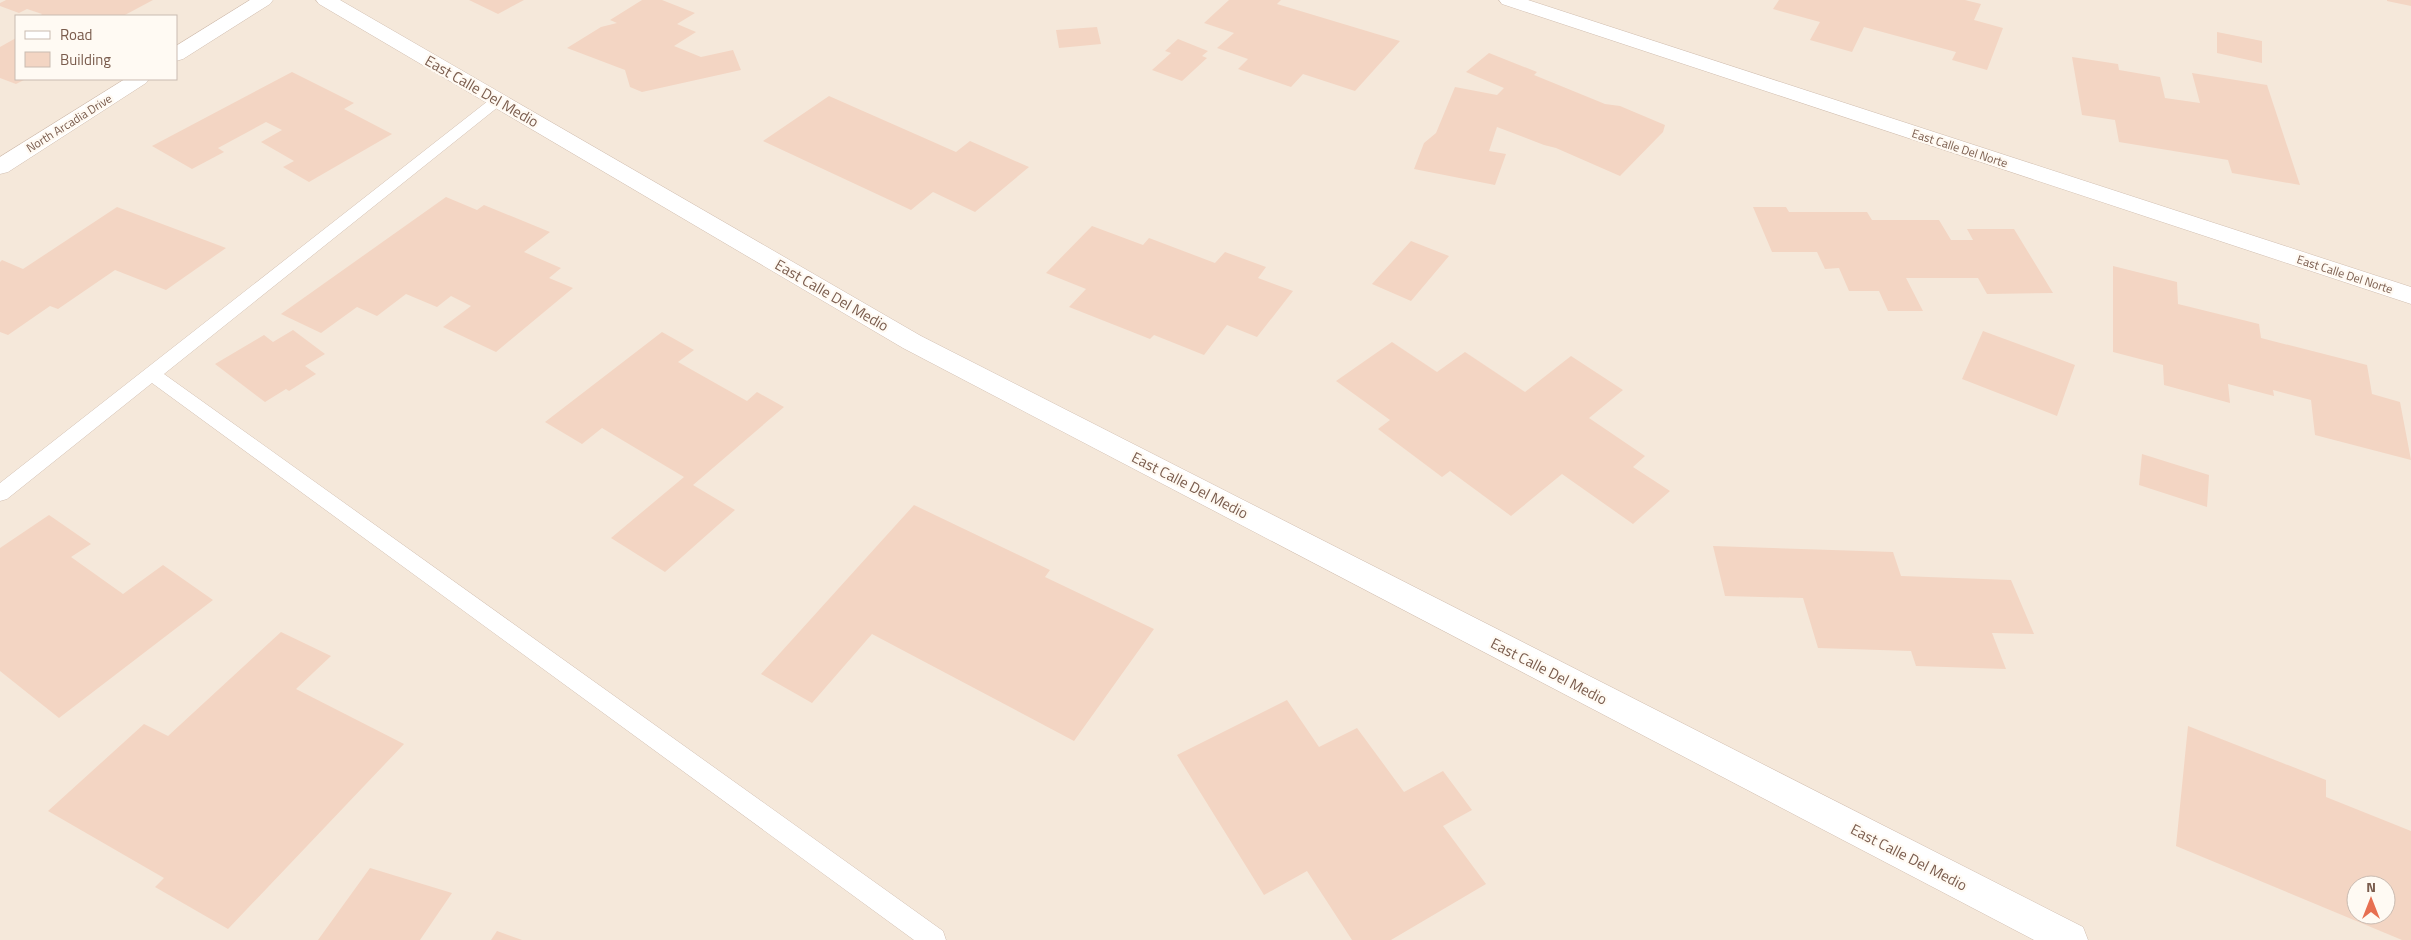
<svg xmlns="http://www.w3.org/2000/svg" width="2411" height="940" font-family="'Titillium Web',sans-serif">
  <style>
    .residential { fill: #f5e8da; fill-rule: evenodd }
    .building { fill: #f3d5c3; fill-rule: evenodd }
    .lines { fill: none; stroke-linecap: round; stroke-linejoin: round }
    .service-casing { stroke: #d1beb0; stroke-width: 1 }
    .minor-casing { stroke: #d1beb0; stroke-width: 1 }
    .tertiary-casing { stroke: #d1beb0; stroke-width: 1 }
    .service { fill: #fff; fill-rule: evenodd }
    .minor { fill: #fff; fill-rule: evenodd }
    .tertiary { fill: #fff; fill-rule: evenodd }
    .labels { text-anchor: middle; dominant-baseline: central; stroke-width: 4.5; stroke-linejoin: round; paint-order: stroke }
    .far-street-label { font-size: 12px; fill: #7a5c4d; stroke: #fffaf3 }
    .street-label { font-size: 15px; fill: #7a5c4d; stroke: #fffaf3 }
  </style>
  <rect width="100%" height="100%" fill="#fdf6ec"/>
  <!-- residential -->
  <path class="residential" d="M0 0H2411V940H0ZM16 16H176V79H16ZM2356 885H2386V915H2356Z"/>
  <!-- building -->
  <path class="building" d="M6 0H153L123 16H40L42 14 27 9 19 13 0 6V3Z
    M469 0H524L498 14Z
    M642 0H662L695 13 677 24 696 32 674 46 701 57 733 50 741 70 642 92 630 87 625 70 567 48 601 27 617 23 610 20Z
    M1229 0H1281L1277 4 1400 41 1355 91 1303 74 1291 87 1238 69 1248 59 1217 48 1234 33 1204 23Z
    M1779 0H1965L1981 4 1974 20 2003 28 1987 70 1952 60 1956 52 1864 27 1852 52 1810 40 1820 22 1773 9Z
    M2387 0H2411V6L2387 1Z
    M1097 27 1101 44 1059 48 1056 30Z
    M2217 32 2262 41V63L2217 53Z
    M16 38V79H26L16 84 0 78V47Z
    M1178 39 1208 51 1202 56 1207 58 1182 81 1152 70 1171 53 1165 51Z
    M1489 53 1537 72 1534 75 1605 104 1620 106 1665 125 1663 132 1620 176 1556 148 1544 145 1497 127 1489 151 1506 154 1495 185 1414 169 1424 143 1436 133 1455 87 1497 95 1504 88 1466 72Z
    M2072 57 2118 64 2119 70 2160 77 2165 98 2200 103 2192 73 2267 85 2300 185 2232 173 2228 160 2119 142 2115 120 2082 115Z
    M292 72 354 103 344 109 392 134 309 182 283 167 294 161 261 142 282 130 266 122 218 148 224 152 192 169 152 146Z
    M829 96 956 152 970 141 1029 167 975 212 933 192 911 210 763 141Z
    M446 197 477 210 484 205 550 232 524 252 561 268 549 278 573 288 496 352 443 327 471 306 451 296 437 307 406 294 377 316 357 307 321 333 281 314Z
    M117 207 226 248 166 290 115 270 58 309 50 306 8 335 0 332V262L2 260 23 269Z
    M1753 207H1786L1789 212H1867L1872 220H1939L1951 240H1973L1967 229H2014L2053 293 1987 294 1978 278H1906L1923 311H1888L1879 291H1849L1839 268 1825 269 1817 252H1772Z
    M1092 226 1143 245 1149 238 1215 263 1225 252 1266 267 1258 278 1293 291 1257 337 1227 325 1204 355 1154 335 1150 339 1069 307 1086 289 1046 273Z
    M1411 241 1449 256 1411 301 1372 284Z
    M2113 266 2177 282 2178 304 2259 324 2261 338 2367 365 2372 394 2400 402 2411 460 2315 435 2311 400 2273 390 2274 396 2228 384 2230 403 2164 385 2163 365 2113 352Z
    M293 330 325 354 305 366 316 374 289 391 286 389 265 402 215 364 264 335 273 342Z
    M1983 331 2075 365 2057 416 1962 379Z
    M662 332 694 350 678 362 747 401 757 392 784 407 693 485 735 510 665 572 611 538 684 477 602 428 582 444 545 422Z
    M1392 342 1437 372 1465 352 1525 392 1571 356 1623 390 1589 418 1645 456 1633 467 1670 491 1633 524 1562 474 1511 516 1450 471 1442 477 1378 429 1390 420 1336 381Z
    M2142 454 2209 475 2207 507 2139 485Z
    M914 505 1050 570 1045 577 1154 629 1074 741 872 634 812 703 761 674Z
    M49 515 91 544 71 557 123 594 163 565 213 600 59 718 0 671V548Z
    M1713 546 1893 552 1901 576 2011 580 2034 634 1992 633 2006 669 1916 666 1911 651 1818 648 1803 598 1725 596Z
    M281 632 331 656 296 689 404 744 228 929 155 887 164 878 48 811 144 724 168 736Z
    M1287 700 1319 747 1357 728 1404 792 1443 771 1472 810 1443 826 1486 884 1391 940H1352L1307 871 1264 895 1177 755Z
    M2188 726 2326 780V797L2411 831V940H2402L2176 846ZM2356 885H2386V915H2356Z
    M370 868 452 893 420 940H318Z
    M497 931 522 940H491Z"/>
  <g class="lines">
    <defs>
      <path id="service" d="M498 96 503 97 505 100 503 103 164 374 943 931 946 940H914L152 383 7 499 0 501V483L493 97Z"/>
      <path id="minor" d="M316 0H340L921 336 2083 927 2088 940H2034L903 348 319 4Z
        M1499 0H1528L2411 287V304L1502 4Z"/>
      <path id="tertiary" d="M250 0H273L270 4 183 59 176 61V46Z
        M125 79H149L146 83 8 172 0 174V157Z"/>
    </defs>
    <!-- service casing -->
    <use href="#service" class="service-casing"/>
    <!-- minor casing -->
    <use href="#minor" class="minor-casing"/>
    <!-- tertiary casing -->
    <use href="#tertiary" class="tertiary-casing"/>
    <!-- service -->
    <use href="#service" class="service"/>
    <!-- minor -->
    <use href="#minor" class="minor"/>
    <!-- tertiary -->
    <use href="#tertiary" class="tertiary"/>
  </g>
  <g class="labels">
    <!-- far-street labels -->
    <g class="far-street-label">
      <text transform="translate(69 123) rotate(-32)">North Arcadia Drive</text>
      <text transform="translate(1960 148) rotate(18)">East Calle Del Norte</text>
      <text transform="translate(2345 274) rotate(18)">East Calle Del Norte</text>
    </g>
    <!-- street labels -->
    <g class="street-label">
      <text transform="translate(482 91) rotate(30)">East Calle Del Medio</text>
      <text transform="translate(832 295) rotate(30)">East Calle Del Medio</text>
      <text transform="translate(1190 485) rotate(27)">East Calle Del Medio</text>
      <text transform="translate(1549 671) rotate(27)">East Calle Del Medio</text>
      <text transform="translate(1909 857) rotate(27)">East Calle Del Medio</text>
    </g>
  </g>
  <!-- legend -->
  <rect x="15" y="15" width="162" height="65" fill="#fffaf3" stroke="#cabbb1"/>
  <rect x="25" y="31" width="25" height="8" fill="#ffffff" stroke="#cabbb1"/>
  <text x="60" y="40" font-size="15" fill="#7a5c4d">Road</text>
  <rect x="25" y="52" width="25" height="15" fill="#f3d5c3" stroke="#cabbb1"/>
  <text x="60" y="65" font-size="15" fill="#7a5c4d">Building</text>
  <!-- north arrow -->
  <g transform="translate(2371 900)"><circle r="24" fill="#fffaf3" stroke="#cabbb1"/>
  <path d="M0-4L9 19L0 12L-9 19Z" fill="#e76f51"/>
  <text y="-8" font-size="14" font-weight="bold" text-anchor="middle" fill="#7a5c4d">N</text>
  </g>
</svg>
